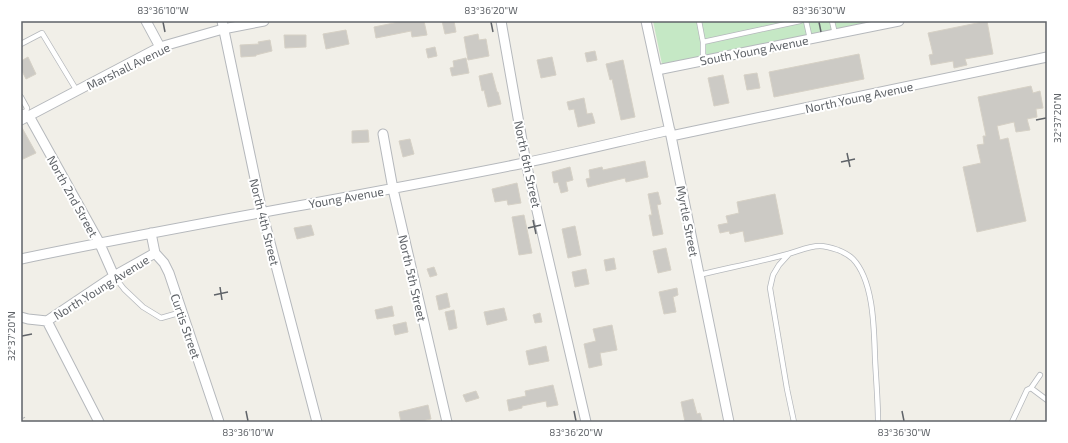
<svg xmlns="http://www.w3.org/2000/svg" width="1068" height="443" font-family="'Exo 2',sans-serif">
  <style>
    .green { fill: #c5e8c5 }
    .building { fill: #cccac5; stroke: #d6d1c6 }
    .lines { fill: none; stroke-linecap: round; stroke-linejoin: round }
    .lane-casing { stroke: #b5b8bc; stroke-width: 6 }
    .street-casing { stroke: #b5b8bc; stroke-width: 11 }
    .lane { stroke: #fff; stroke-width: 4.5 }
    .street { stroke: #fff; stroke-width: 9 }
    .rail { stroke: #b6b7b8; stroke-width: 2.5; stroke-dasharray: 1 5; stroke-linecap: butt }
    .ticks { fill: none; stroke: #5f6368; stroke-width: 1.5 }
    .labels { text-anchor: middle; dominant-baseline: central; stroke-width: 4; stroke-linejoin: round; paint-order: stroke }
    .street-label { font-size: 12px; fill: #5f6368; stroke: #fff }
    .neatline { fill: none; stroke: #5f6368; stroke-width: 1.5 }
    .ticks-label { font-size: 10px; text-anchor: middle; fill: #5f6368 }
  </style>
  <rect width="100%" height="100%" fill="#f1efe8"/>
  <!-- green -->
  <path class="green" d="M653 21H890L663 69Z"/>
  <!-- building -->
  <path class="building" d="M404 21H424L427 35 412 37 411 31 376 38 374 27Z
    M442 21H454L456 32 445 34Z
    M987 21 993 54 965 59 967 65 954 68 953 61 931 65 929 55 933 54 928 33Z
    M346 30 349 44 326 49 323 34Z
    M478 34 479 40 486 39 489 56 468 60 464 37Z
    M284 35H306V47L285 48Z
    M270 40 272 51 256 55V56L241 57 240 45 259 44 258 42Z
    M435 47 437 56 428 58 426 49Z
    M595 51 597 60 587 62 585 53Z
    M859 54 864 79 774 97 769 72Z
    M28 57 36 74 26 79 21 69V61Z
    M552 57 556 75 541 78 537 60Z
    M466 58 469 73 452 76 450 68 454 67 453 61Z
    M623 60 635 117 621 120 612 79 610 80 606 64Z
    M492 73 497 92H498L501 104 488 107 484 90 482 91 479 76Z
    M757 73 760 88 747 90 744 75Z
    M723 75 729 103 714 106 708 78Z
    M1031 86 1033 93 1040 91 1043 108 1036 109 1037 117 1027 119 1030 130 1016 132 1014 122 997 126 1000 140 1008 138 1026 221 977 232 963 167 981 163 977 145 984 144 983 136H986L978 97Z
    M584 98 587 114 592 113 595 123 578 127 574 109 569 110 567 102Z
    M21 126 36 153 21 160Z
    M368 130 369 142 352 143V131Z
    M410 139 414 154 403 157 399 141Z
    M645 161 648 177 626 182 625 178 588 187 586 179 590 178 589 170 602 167 603 170Z
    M570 167 573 180 566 182 568 191 561 193 558 182 554 183 552 172Z
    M517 183 521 203 508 205 507 200 495 202 492 189Z
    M658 192 661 204 657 205 663 234 653 236 649 215H652L648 194Z
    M775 194 783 234 745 242 743 231 730 234 729 231 720 233 718 225 728 223 726 216 739 213 737 202Z
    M524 215 532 253 519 255 512 217Z
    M311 225 314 235 297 239 294 228Z
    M575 226 581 255 568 258 562 229Z
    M666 248 671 270 658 273 653 251Z
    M614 258 616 269 606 271 604 260Z
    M434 267 437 275 430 277 427 269Z
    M586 269 589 284 575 287 572 272Z
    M677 288 678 295 673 297 676 312 664 314 659 292Z
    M447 293 450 307 439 310 436 296Z
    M392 306 394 316 377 319 375 310Z
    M504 308 507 320 487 325 484 312Z
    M454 310 457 328 449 330 445 312Z
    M540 313 542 322 535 323 533 315Z
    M406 322 408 332 395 335 393 325Z
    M612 325 617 350 600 353 602 365 589 368 584 344 596 341 593 329Z
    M546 346 549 361 529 365 526 351Z
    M553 385 558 405 547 407 546 401 522 406V408L509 411 507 400 526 396 525 391Z
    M476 391 479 398 466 402 463 395Z
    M693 399 697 414 700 413 702 420 697 422H685L681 402Z
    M428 405 431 419 417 422H401L399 412Z"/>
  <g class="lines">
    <defs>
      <path id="lane" d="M699 21 703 42
        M806 21 810 39
        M832 21 835 34
        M21 44 42 33 77 91
        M703 61V42L800 21
        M21 97 27 108 26 112H21
        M789 254 779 265 773 275 770 288 787 389 794 422
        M699 275C728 268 758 262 788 254 799 251 808 246 820 246 826 246 832 248 838 250 843 252 849 255 853 259 874 281 874 330 875 358 876 379 878 401 878 422
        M114 276 124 289 143 307 161 318 182 312
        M1031 388 1040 375
        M1012 422 1027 390 1031 388 1047 400"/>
      <path id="street" d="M146 21 160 47
        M222 21 262 212 317 422
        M501 21 526 163 586 422
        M646 21 671 136 729 422
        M657 70 899 21
        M29 116 99 242 114 276
        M21 120 160 47 223 29 264 21
        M383 134 393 189 447 422
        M671 136 1047 57
        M151 233 155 253 164 263 169 273 219 422
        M21 259C188 224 357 197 524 163 573 153 621 141 670 130
        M21 317 28 319 47 321 99 422
        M47 321 114 276 155 253"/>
    </defs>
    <!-- lane casing -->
    <use href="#lane" class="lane-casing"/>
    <!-- street casing -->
    <use href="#street" class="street-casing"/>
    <!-- lane -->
    <use href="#lane" class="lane"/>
    <!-- street -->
    <use href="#street" class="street"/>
    <!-- rail -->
    <path class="rail" d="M21 412 26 422"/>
  </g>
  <!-- ticks -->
  <path class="ticks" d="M163 22 165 32M491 22 493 32M819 22 821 32M1036 120 1046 118M847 153 850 167M841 162 855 159M533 220 536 234M528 228 541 225M220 287 222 300M214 295 228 292M22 336 32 334M246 411 248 421M574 411 576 421M902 411 904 421"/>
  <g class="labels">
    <!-- street labels -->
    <g class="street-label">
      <text transform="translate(754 50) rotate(-11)">South Young Avenue</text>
      <text transform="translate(128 66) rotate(-26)">Marshall Avenue</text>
      <text transform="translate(859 97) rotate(-12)">North Young Avenue</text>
      <text transform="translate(528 164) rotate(78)">North 6th Street</text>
      <text transform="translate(73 196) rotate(61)">North 2nd Street</text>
      <text transform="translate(346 197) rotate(-10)">Young Avenue</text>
      <text transform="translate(688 221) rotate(79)">Myrtle Street</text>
      <text transform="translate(265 222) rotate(76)">North 4th Street</text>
      <text transform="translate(413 278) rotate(77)">North 5th Street</text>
      <text transform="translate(101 287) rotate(-32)">North Young Avenue</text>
      <text transform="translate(186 326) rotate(71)">Curtis Street</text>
    </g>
  </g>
  <!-- border -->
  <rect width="1068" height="443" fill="none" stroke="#ffffff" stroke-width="44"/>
  <rect x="22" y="22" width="1024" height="399" class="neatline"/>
  <g class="ticks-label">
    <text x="163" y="14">83°36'10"W</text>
    <text x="491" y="14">83°36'20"W</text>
    <text x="819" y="14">83°36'30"W</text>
    <text transform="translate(1057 118) rotate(-90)" y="4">32°37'20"N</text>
    <text transform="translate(11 336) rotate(-90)" y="4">32°37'20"N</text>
    <text x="248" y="436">83°36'10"W</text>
    <text x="576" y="436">83°36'20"W</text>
    <text x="904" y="436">83°36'30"W</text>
  </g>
</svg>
